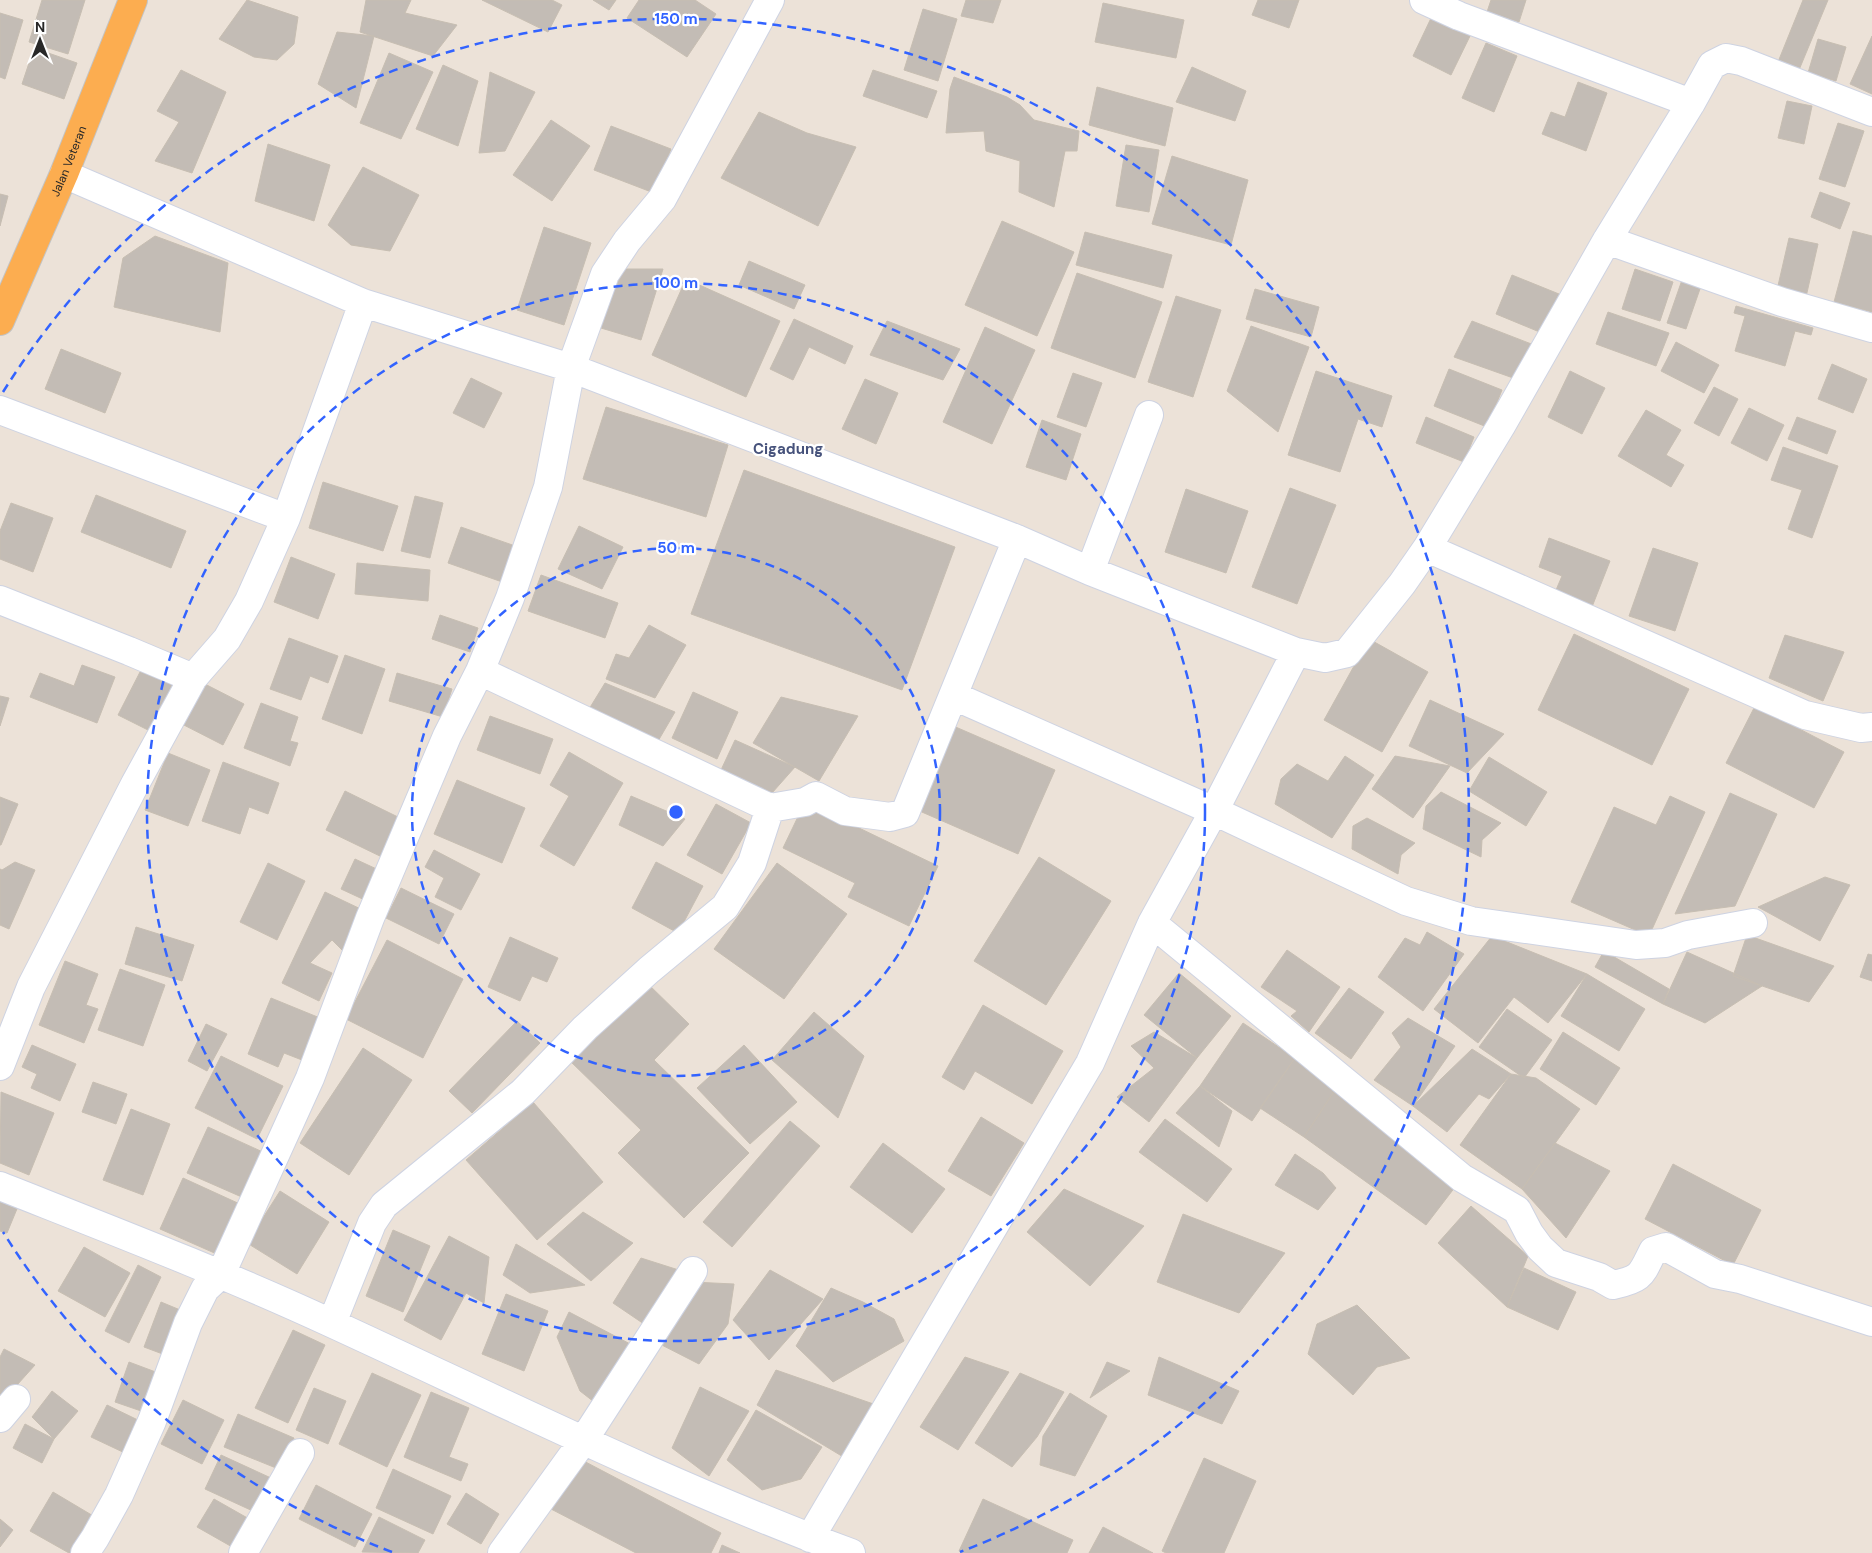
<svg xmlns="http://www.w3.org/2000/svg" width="1872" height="1553" font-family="'DM Sans',sans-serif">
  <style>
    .building { fill: #c3bcb5; stroke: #c7beb2 }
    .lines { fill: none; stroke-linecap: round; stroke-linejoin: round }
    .minor-casing { stroke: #ced3e2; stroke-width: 30 }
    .trunk-casing { stroke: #c3c3c3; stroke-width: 30 }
    .minor { stroke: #fff; stroke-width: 28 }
    .trunk { stroke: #fcad50; stroke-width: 28 }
    .ring { fill: none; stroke: #3263ff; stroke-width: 2.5; stroke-dasharray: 9 6 }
    .labels { text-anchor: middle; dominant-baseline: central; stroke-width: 4.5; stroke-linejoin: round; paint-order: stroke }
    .street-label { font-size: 12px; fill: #282828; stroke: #fff }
    .quarter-label { font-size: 15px; font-weight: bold; fill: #46527b; stroke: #fff }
    .centre { fill: #3263ff; stroke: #fff; stroke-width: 2.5 }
    .ring-label { font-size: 15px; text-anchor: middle; font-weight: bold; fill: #3263ff; stroke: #fff; stroke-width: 4.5; stroke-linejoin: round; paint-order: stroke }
  </style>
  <rect width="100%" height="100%" fill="#ece2d8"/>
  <!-- building -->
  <path class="building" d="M42 0H85L68 54 29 42Z
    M247 0 298 17 294 44 277 60 254 57 219 39Z
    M366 0H411L405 13 457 25 433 56 360 32Z
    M482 0H552L562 5 548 32Z
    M593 0H616L609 10Z
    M639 0H695L716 14 687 57 627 18Z
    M966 0H1001L993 23 961 16Z
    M1258 0H1299L1289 28 1252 15Z
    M1491 0H1526L1519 22 1487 12Z
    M1803 0H1828L1799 70 1778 62Z
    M1103 3 1184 20 1176 58 1095 42Z
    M923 9 957 19 938 81 904 70Z
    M0 13 23 20 5 79 0 77Z
    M1432 16 1471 34 1451 75 1413 56Z
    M337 32 374 36 356 108 318 84Z
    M1872 36V94L1850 84Z
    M1818 39 1846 47 1836 81 1808 73Z
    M1486 43 1517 56 1494 112 1462 98Z
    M34 48 77 63 64 99 22 84Z
    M389 53 433 72 401 139 360 123Z
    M443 65 478 81 458 146 416 129Z
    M1192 67 1246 91 1235 121 1176 102Z
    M181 70 226 92 192 173 155 161 179 122 157 111Z
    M873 70 937 91 927 118 863 96Z
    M490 72 535 92 505 151 479 153Z
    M954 77 1007 97 1020 105 1034 120 1079 131 1077 151H1065L1054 207 1019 192 1020 161 986 151 984 131 946 133 950 89Z
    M1578 82 1607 93 1586 151 1542 134 1551 112 1565 117Z
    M1097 87 1173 108 1165 146 1089 125Z
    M1787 101 1812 106 1804 144 1778 138Z
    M759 112 807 133 856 147 818 226 721 178Z
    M551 120 590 146 552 201 513 175Z
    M1838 123 1864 131 1845 187 1819 179Z
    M611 126 671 149 654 193 594 170Z
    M268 144 330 165 314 221 255 201Z
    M1126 145 1159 150 1149 212 1116 206Z
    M1172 156 1248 180 1231 245 1152 224Z
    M363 167 419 195 390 251 351 245 328 225Z
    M1820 192 1850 203 1840 229 1811 217Z
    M0 194 8 196 0 226Z
    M1002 221 1074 252 1037 336 965 305Z
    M544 227 591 243 564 325 517 310Z
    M1853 231 1872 236V312L1834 302Z
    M1085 232 1172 255 1163 288 1076 265Z
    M155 236 228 263 220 332 114 307 123 258Z
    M1789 238 1818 244 1806 297 1777 290Z
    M749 261 805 285 794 309 739 285Z
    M619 269H663L641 340 601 328Z
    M1635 269 1673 282 1660 321 1622 309Z
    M1077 273 1162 302 1135 378 1051 348Z
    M1512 275 1559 294 1542 333 1496 314Z
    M686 279 780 321 746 397 652 355Z
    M1682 280 1701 286 1686 329 1667 323Z
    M1255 289 1319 307 1311 337 1246 319Z
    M1176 296 1221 310 1193 397 1148 382Z
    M1736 306 1813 328 1811 335 1795 331 1785 366 1735 351 1745 316 1734 313Z
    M1608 312 1669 333 1656 366 1596 344Z
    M794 319 853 346 845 364 809 347 793 380 770 369Z
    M887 321 960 349 943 380 870 355Z
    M1472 321 1534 345 1516 379 1454 357Z
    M1251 326 1309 347 1278 432 1227 391Z
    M985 327 1035 350 992 444 943 422Z
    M1676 342 1719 365 1704 393 1661 371Z
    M61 349 121 373 105 413 45 389Z
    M1832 364 1867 379 1853 413 1818 399Z
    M1449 369 1502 390 1487 427 1434 406Z
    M1316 371 1392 396 1382 427 1358 419 1340 472 1288 455Z
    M1570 371 1605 388 1582 434 1548 417Z
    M1073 373 1102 383 1086 427 1057 417Z
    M471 378 502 393 484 428 453 413Z
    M865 379 898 393 876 444 842 429Z
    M1714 387 1738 399 1719 436 1694 423Z
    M606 407 728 445 706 517 583 479Z
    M1749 408 1784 425 1767 461 1731 443Z
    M1646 410 1681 430 1666 455 1684 465 1671 487 1618 456Z
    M1426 417 1474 437 1464 462 1416 443Z
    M1797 417 1836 431 1827 454 1788 439Z
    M1042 420 1081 434 1066 480 1026 467Z
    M1783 447 1838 466 1812 538 1788 529 1802 490 1771 480Z
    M744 470 955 547 902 690 691 614Z
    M323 482 398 506 383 551 309 528Z
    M1290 488 1336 505 1297 604 1252 587Z
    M1186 489 1248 511 1226 573 1165 552Z
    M96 495 186 531 171 568 81 532Z
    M415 496 443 503 430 558 401 551Z
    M11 503 53 518 33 572 0 559V531Z
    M579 526 623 547 602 589 558 569Z
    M461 527 521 548 508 584 448 563Z
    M1549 538 1610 561 1590 612 1553 597 1562 576 1539 567Z
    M1653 548 1698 563 1675 631 1629 616Z
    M291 557 335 574 318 619 274 602Z
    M357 563 430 570 428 601 355 594Z
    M541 575 618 603 605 638 528 611Z
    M440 615 478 628 470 652 432 639Z
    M649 625 686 645 655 698 606 679 616 654 629 658Z
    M1574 634 1689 689 1652 765 1538 710Z
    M1785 635 1844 652 1823 701 1769 678Z
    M289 638 338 656 328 683 310 676 301 700 270 689Z
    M1369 639 1428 672 1382 752 1324 720Z
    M345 655 385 669 362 734 322 719Z
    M82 665 115 677 97 723 30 697 40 673 74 686Z
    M140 672 181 680 154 733 118 715Z
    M397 673 452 689 443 717 389 701Z
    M199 681 244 704 223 745 178 722Z
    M605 683 675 712 647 760 586 714Z
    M693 692 738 712 717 759 672 738Z
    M0 696 9 698 0 726Z
    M781 697 858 716 819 781 753 743Z
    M1430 700 1504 734 1467 773 1409 746Z
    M261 703 298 717 290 741 298 743 290 766 244 748Z
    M1755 706 1844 752 1814 808 1726 763Z
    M490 716 553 739 540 774 477 750Z
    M951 725 1055 770 1018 854 915 809Z
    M735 740 795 767 772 793 721 770Z
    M569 752 623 783 574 866 540 846 569 796 550 785Z
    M168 753 210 770 188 826 145 810Z
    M1345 756 1374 775 1332 838 1275 804 1281 779 1297 764 1328 781Z
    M1395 756 1450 766 1413 818 1372 789Z
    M1489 757 1547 792 1526 826 1469 791Z
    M223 762 279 783 268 814 249 807 240 834 202 821Z
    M457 780 525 808 502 863 434 834Z
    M345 791 402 819 384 858 326 830Z
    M1441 792 1501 823 1482 840 1481 857 1423 829 1426 806Z
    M1730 793 1777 814 1735 906 1675 914Z
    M631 796 685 819 663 846 619 825Z
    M1670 796 1705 812 1649 936 1571 902 1614 807 1656 825Z
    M0 797 18 804 1 845H0Z
    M805 802 938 866 909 926 848 897 855 883 783 848Z
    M716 804 751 823 722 874 687 855Z
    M1367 818 1415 843 1401 855 1398 874 1352 849 1353 826Z
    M434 850 480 874 461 910 435 897 444 878 425 867Z
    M1039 857 1111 901 1046 1005 974 961Z
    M355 859 383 872 369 902 341 889Z
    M15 862 35 870 9 929 0 925V869L2 870Z
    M656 862 703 886 678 933 632 908Z
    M268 863 305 881 277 940 240 922Z
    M777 863 847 914 784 999 714 949Z
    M1825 877 1850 885 1820 941 1758 907Z
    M401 888 454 914 439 944 386 918Z
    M325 892 367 912 346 954 332 940 310 963 332 973 319 1001 282 983Z
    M136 927 194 945 182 981 125 964Z
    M1427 932 1464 954 1423 1011 1378 977 1405 938 1420 945Z
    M1747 935 1834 966 1809 1002 1733 976Z
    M1492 936 1587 974 1548 1023 1514 997 1478 1043 1434 1009Z
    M510 937 558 958 547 982 532 976 520 1001 488 987Z
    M387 940 463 979 423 1058 346 1019Z
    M1287 950 1340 987 1309 1032 1291 1016 1297 1011 1261 987Z
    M1604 951 1669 989 1663 1004 1595 967Z
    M1687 952 1762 986 1705 1023 1663 1004Z
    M1868 954 1872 955V981L1860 977Z
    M65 961 98 974 86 1005 98 1009 84 1043 39 1025Z
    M120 969 165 985 143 1046 98 1030Z
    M1179 973 1231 1016 1197 1058 1144 1015Z
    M1587 974 1645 1009 1619 1051 1561 1016Z
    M645 981 689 1024 654 1060 749 1153 684 1218 618 1153 641 1130 568 1059Z
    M1349 988 1384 1012 1351 1059 1315 1033Z
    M271 998 320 1018 302 1060 284 1053 278 1067 248 1054Z
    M983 1005 1063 1051 1032 1104 975 1071 964 1090 942 1077Z
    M1507 1009 1552 1040 1524 1078 1479 1047Z
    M814 1012 864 1056 838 1118 772 1060Z
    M1408 1018 1455 1046 1413 1106 1374 1080 1401 1047 1392 1033Z
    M517 1021 540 1043 472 1113 449 1091Z
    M1243 1023 1295 1058 1252 1121 1200 1086Z
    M206 1024 227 1034 207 1071 188 1061Z
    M1154 1032 1197 1058 1149 1122 1117 1097 1154 1068 1131 1046Z
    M1563 1032 1620 1068 1596 1105 1540 1069Z
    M32 1045 76 1064 60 1101 31 1088 37 1074 22 1067Z
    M744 1045 797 1102 750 1144 697 1088Z
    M363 1048 412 1080 349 1175 300 1143Z
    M1472 1049 1511 1074 1489 1099 1479 1094 1447 1132 1413 1106Z
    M221 1056 283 1086 257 1139 195 1108Z
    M1295 1058 1337 1087 1304 1137 1260 1108Z
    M1511 1074 1536 1078 1580 1109 1522 1189 1460 1145Z
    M93 1082 127 1094 116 1124 82 1112Z
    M1200 1086 1232 1111 1219 1147 1176 1113Z
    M1337 1087 1462 1178 1426 1225 1304 1137Z
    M1 1092 54 1113 29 1175 0 1163Z
    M533 1102 603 1182 537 1240 466 1160Z
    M131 1109 170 1124 143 1195 103 1180Z
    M981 1117 1024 1143 991 1196 948 1171Z
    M1165 1119 1232 1169 1207 1202 1139 1152Z
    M790 1121 820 1146 732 1247 703 1222Z
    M208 1127 265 1153 244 1198 187 1173Z
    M883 1143 945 1189 912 1233 850 1187Z
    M1555 1143 1610 1171 1566 1238 1522 1189Z
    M1295 1154 1323 1173 1336 1188 1318 1210 1275 1185Z
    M1673 1164 1761 1210 1733 1265 1645 1219Z
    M183 1178 242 1205 219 1255 160 1229Z
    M1064 1189 1144 1226 1090 1286 1027 1232Z
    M280 1191 329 1222 297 1274 247 1243Z
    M0 1196 19 1204 7 1233 0 1231Z
    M1471 1206 1528 1256 1507 1307 1438 1243Z
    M583 1212 633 1243 591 1281 547 1244Z
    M1183 1214 1285 1253 1239 1313 1157 1282Z
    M393 1230 430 1246 403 1312 366 1296Z
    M449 1236 489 1257 484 1303 466 1293 441 1340 404 1320Z
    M516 1244 585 1285 530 1293 503 1275Z
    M84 1247 130 1273 105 1317 58 1291Z
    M641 1258 685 1272 644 1324 613 1303Z
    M138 1265 161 1277 129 1343 105 1331Z
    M1524 1268 1576 1292 1558 1330 1507 1307Z
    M770 1270 823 1299 769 1360 733 1320Z
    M692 1282 734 1284 728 1324 699 1364 654 1341Z
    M831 1288 863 1302 894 1319 904 1341 833 1382 796 1346Z
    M506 1294 548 1311 524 1371 482 1354Z
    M161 1302 185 1312 168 1356 144 1347Z
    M1357 1305 1410 1358 1377 1367 1353 1395 1308 1354 1317 1324Z
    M569 1312 634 1346 598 1405 580 1391 557 1337Z
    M293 1330 325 1345 288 1423 255 1408Z
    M4 1349 35 1365 0 1404V1357Z
    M965 1357 1009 1372 958 1450 920 1427Z
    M1159 1357 1239 1391 1222 1424 1148 1395Z
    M129 1362 161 1374 147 1413 115 1402Z
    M1107 1362 1130 1371 1090 1398Z
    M776 1370 882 1407 850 1461 757 1405Z
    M372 1373 421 1395 387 1467 339 1444Z
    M1020 1373 1064 1392 1037 1437 1012 1467 975 1443Z
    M700 1387 749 1411 709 1476 672 1448Z
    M314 1388 346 1401 328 1444 296 1430Z
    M52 1391 78 1411 54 1439 32 1417Z
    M431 1392 469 1408 449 1457 468 1464 461 1481 404 1457Z
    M1070 1393 1107 1416 1075 1476 1040 1465 1043 1436Z
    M183 1400 224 1420 202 1464 161 1444Z
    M107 1405 142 1422 127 1454 91 1437Z
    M756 1410 822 1447 801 1479 762 1490 727 1460Z
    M238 1414 294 1438 281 1470 224 1447Z
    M25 1424 54 1439 42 1463 13 1448Z
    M221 1455 271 1478 255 1512 205 1489Z
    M578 1458 721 1533 711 1553H636L551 1509Z
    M1204 1458 1256 1481 1224 1553H1166L1162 1551Z
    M393 1469 451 1496 433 1534 376 1508Z
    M316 1485 372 1514 355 1547 299 1519Z
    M53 1492 95 1517 74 1553H69L30 1531Z
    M466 1493 499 1514 481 1544 447 1524Z
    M214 1499 251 1520 234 1548 197 1527Z
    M983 1499 1073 1540 1067 1553H964L959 1551Z
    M379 1517 425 1540 418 1553 362 1552Z
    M0 1519 13 1530 0 1547Z
    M1103 1527 1153 1553H1089Z
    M722 1545 740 1553H719Z"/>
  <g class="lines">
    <defs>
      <path id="minor" d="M1424 0 1459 16 1691 103
        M64 174 363 303 571 368 1017 539 1090 571 1296 652 1325 658 1347 653 1402 584 1427 548 1501 426 1607 240 1691 103 1712 65 1726 58 1741 61 1872 112
        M1607 240 1782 302 1872 328
        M0 410 286 518
        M1427 548 1805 715 1861 728 1872 727
        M1090 571 1149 415
        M0 600 129 651 193 678 227 639 249 601 286 518 363 303
        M480 671 770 808
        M954 696 1214 811 1406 901 1471 921 1636 945 1665 943 1688 935 1753 923
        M1152 923 1462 1178 1517 1210 1529 1233 1540 1248 1556 1263 1599 1277 1613 1285C1642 1279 1641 1275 1653 1251L1666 1247 1715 1274 1740 1279 1872 1322
        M0 1066 31 987 135 784 193 678
        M0 1186C111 1230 223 1273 331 1323 503 1402 673 1487 851 1553
        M332 1323 372 1223 384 1205 523 1092 585 1028 649 970 725 907 752 863 770 808 805 802 816 796 845 811 890 817 905 813 1017 539
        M0 1418 16 1399
        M810 1538 1090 1063 1152 923 1214 811 1296 652
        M85 1553 95 1538 119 1495 152 1421 188 1323 205 1289 221 1274 310 1078 370 918 447 736 480 671 510 598 548 487 571 368 605 274 627 241 662 199 770 0
        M243 1553 300 1453
        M502 1553 583 1441 693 1271"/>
      <g id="trunk">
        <path id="s1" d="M0 321 64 174 133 0"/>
      </g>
    </defs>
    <!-- minor casing -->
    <use href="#minor" class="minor-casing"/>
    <!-- trunk casing -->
    <use href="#trunk" class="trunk-casing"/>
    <!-- minor -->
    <use href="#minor" class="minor"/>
    <!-- trunk -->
    <use href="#trunk" class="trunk"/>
  </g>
  <!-- distance rings -->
  <g class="ring">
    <circle cx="676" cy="812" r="264"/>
    <circle cx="676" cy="812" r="529"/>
    <path d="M392 1552A793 793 0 0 1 3 1232M3 392A793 793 0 1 1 960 1552"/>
  </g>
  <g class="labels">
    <!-- street labels -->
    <g class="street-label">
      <text stroke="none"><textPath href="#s1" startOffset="174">Jalan Veteran</textPath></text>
    </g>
    <!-- quarter labels -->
    <g class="quarter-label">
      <text x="788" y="449">Cigadung</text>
    </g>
  </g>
  <circle cx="676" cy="812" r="8" class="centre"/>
  <g class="ring-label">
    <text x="676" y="24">150 m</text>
    <text x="676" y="288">100 m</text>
    <text x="676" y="553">50 m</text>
  </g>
  <!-- north arrow -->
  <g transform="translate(40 40)" stroke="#ffffff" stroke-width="4" paint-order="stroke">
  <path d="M0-4L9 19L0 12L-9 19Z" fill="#282828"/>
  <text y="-8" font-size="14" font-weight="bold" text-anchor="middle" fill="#282828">N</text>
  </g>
</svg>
